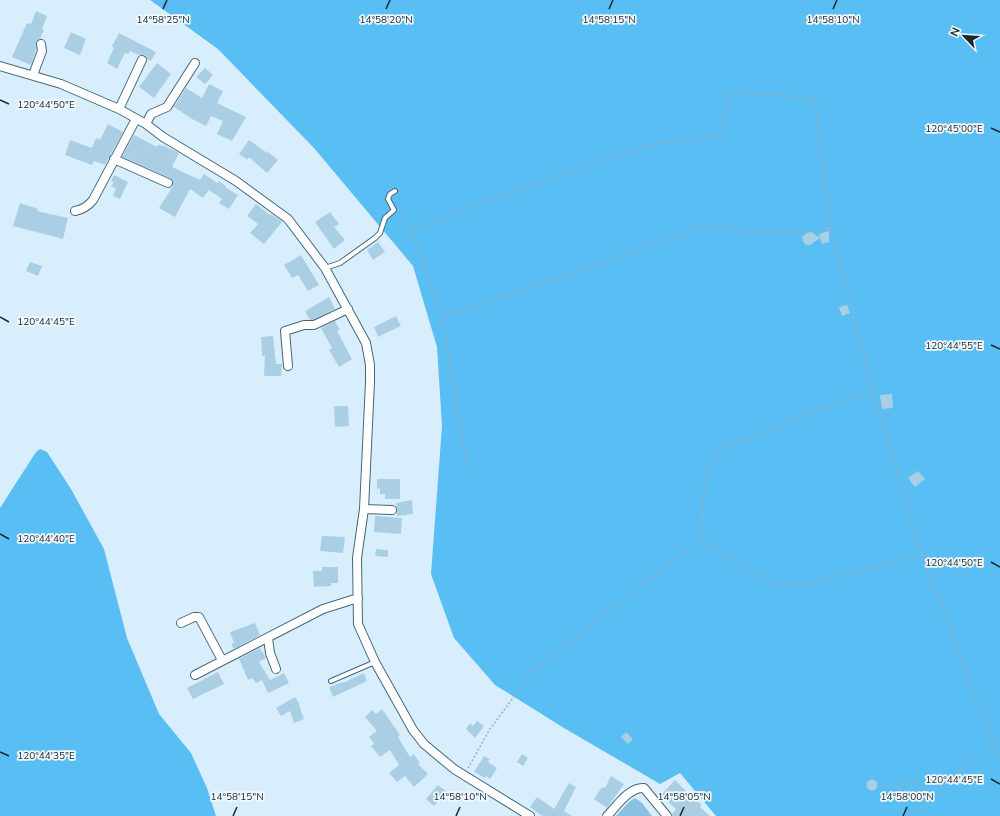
<svg xmlns="http://www.w3.org/2000/svg" width="1000" height="816" font-family="'Nunito Sans',sans-serif">
  <style>
    .green { fill: #88c1e2 }
    .water { fill: #58bef3 }
    .building { fill: #aacfe5 }
    .lines { fill: none; stroke-linecap: round; stroke-linejoin: round }
    .lane-casing { stroke: #45677a; stroke-width: 6 }
    .street-casing { stroke: #45677a; stroke-width: 10 }
    .path { stroke: #9cb0bc; stroke-width: 1.5; stroke-dasharray: 2 2; stroke-linecap: butt }
    .lane { stroke: #fff; stroke-width: 4 }
    .street { stroke: #fff; stroke-width: 8 }
    .ticks { fill: none; stroke: #192730; stroke-width: 1.5 }
    .ticks-label { font-size: 10px; text-anchor: middle; fill: #192730; stroke: #f2f9fe; stroke-width: 3.5; stroke-linejoin: round; paint-order: stroke }
  </style>
  <rect width="100%" height="100%" fill="#d8eefc"/>
  <!-- green -->
  <path class="green" d="M635 798 642 803 652 816H616L629 802Z"/>
  <!-- water -->
  <path class="water" d="M150 0H1000V816H716L680 773 660 784 564 728 495 685 454 638 431 574 442 426 437 347 413 266 314 148 218 49Z
    M40 449 47 452 71 489 104 549 127 638 159 714 191 753 207 788 216 816H0V508L36 452Z"/>
  <!-- building -->
  <path class="building" d="M36 11 47 16 42 29 44 30 40 39 36 42V50L31 65 12 57 27 23 31 24Z
    M71 32 86 39 80 55 64 48Z
    M119 33 156 52 151 61 147 59 145 55H139L130 51 128 54 125 53 117 69 107 63 114 48 112 46Z
    M157 63 171 74 154 98 139 87Z
    M205 68 213 75 205 84 196 77Z
    M209 84 223 91 217 103 246 117 232 141 217 134 223 121 211 116 206 126 192 119 174 107 186 88 202 98Z
    M108 124 123 132 105 165 94 161 92 165 65 155 70 140 92 148 96 138 100 140Z
    M134 135 157 147 158 145 164 146 179 153 172 167 200 180 204 174 217 183 219 181 226 186 225 187 238 195 229 209 219 203 222 199 209 190 203 198 190 189 175 217 159 208 173 186V182L170 178 122 157Z
    M249 140 267 153 268 152 278 160 267 173 249 157 248 160 239 154Z
    M114 175 128 182 120 199 113 196 116 189 111 186 114 182 111 181Z
    M20 203 38 209 37 211 68 218 63 239 13 226Z
    M256 204 270 215 271 214 282 222 264 244 250 233 258 224 247 216Z
    M330 212 339 224 334 227 345 240 334 249 315 222Z
    M829 231V242L822 244 820 238 810 245H806L803 241 802 237 807 233 811 232 820 238 819 234Z
    M378 242 385 252 373 260 367 250Z
    M301 255 319 285 308 291 298 275 292 278 284 265Z
    M30 262 42 266 38 276 26 271Z
    M329 297 335 309 313 320H310L305 311Z
    M847 305 850 313 842 316 839 307Z
    M396 316 401 326 378 337 374 327Z
    M335 321 340 330 337 331 352 359 339 367 329 350 332 348 321 328Z
    M273 336 276 364H282L281 376H264L265 355 262 356 261 337Z
    M892 394 893 408 882 409 880 395Z
    M334 406H348L349 426 335 427Z
    M918 471 925 479 915 487 908 478Z
    M377 479H400V499H385V494H380V488L377 489Z
    M412 500 413 514 397 516 396 503Z
    M375 516 402 518 401 534 374 532Z
    M322 536 345 537 343 553 320 551Z
    M376 549 388 550V557L375 556Z
    M322 567H338V583H331V586L314 587 313 571H322Z
    M255 623 260 635 234 649 231 644 234 643 230 632Z
    M260 648 266 658 259 662 270 680 284 673 289 683 268 693 262 680 256 683 252 678 248 680 239 659Z
    M218 672 224 684 193 699 187 688Z
    M364 673 367 681 333 697 329 687 343 682V683Z
    M295 697 300 705H299L304 719 294 723 290 711 281 716 276 708Z
    M382 709 400 735 398 737 410 757 414 754 420 763 418 764 428 774 414 787 405 776 397 782 389 773 399 765 390 750 380 757 371 746 374 744 369 737 377 731 365 717 372 710 376 714Z
    M477 721 484 726 475 738 466 729 470 723 473 726Z
    M626 732 633 739 628 744 621 737Z
    M522 754 528 758 523 766 517 762Z
    M484 756 490 759 488 762 497 768 490 779 486 776 485 778 474 772Z
    M611 776 624 784 607 808 594 799 602 787 605 788Z
    M866.5 785a5.5 5.5 0 1 1 11 0a5.5 5.5 0 1 1-11 0Z
    M675 780 690 795 692 793 697 799 696 800 702 805 700 807 710 816H672V814L676 809 661 795Z
    M569 783 576 787 564 811 572 816H542L530 807 537 797 554 809Z
    M438 785 446 791 434 806 426 799Z"/>
  <g class="lines">
    <defs>
      <path id="lane" d="M325 268 340 263 375 238 380 233 385 218 394 210 388 199 390 194 395 191
        M331 681 375 662"/>
      <path id="street" d="M0 66 61 84 119 109 146 124 163 137 236 181 288 219 325 268 366 343 370 365V382L364 509 357 558 358 624 375 662 413 730 424 744 454 769 530 816
        M33 75 42 51 41 44
        M119 109 142 60
        M146 124 151 114 167 107 195 63
        M114 159 168 183
        M75 211C84 209 88 206 93 200L136 119
        M288 366 285 331 304 325H314L348 309
        M364 509 392 510
        M181 623 194 617H199L222 660
        M268 638 270 653 276 669
        M195 675 323 609 358 598
        M607 816C617 806 629 787 644 788L667 816"/>
    </defs>
    <!-- lane casing -->
    <use href="#lane" class="lane-casing"/>
    <!-- street casing -->
    <use href="#street" class="street-casing"/>
    <!-- path -->
    <path class="path" d="M398 215 405 225 411 230 443 318 461 432 468 469
      M411 230 608 157 648 145 723 135 728 92 815 98 830 228 873 389 922 555 1000 760
      M443 318 702 227 769 232 795 233 830 228
      M700 540 754 572 779 586 804 584 922 555
      M468 768 490 729 533 671 700 540 703 497 709 465 720 449 872 389
      M879 786 895 788 913 781C919 784 923 789 928 793L934 792 994 744
      M911 816 925 805 934 792"/>
    <!-- lane -->
    <use href="#lane" class="lane"/>
    <!-- street -->
    <use href="#street" class="street"/>
  </g>
  <!-- ticks -->
  <path class="ticks" d="M163 9 167 0M386 9 390 0M609 9 613 0M833 9 837 0M0 100 9 104M991 128 1000 132M0 317 9 322M991 345 1000 349M0 534 9 539M991 562 1000 567M0 752 9 756M991 779 1000 784M233 816 237 807M456 816 460 807M680 816 684 807M903 816 907 807"/>
  <g class="ticks-label">
    <text x="163" y="23">14°58'25"N</text>
    <text x="386" y="23">14°58'20"N</text>
    <text x="609" y="23">14°58'15"N</text>
    <text x="833" y="23">14°58'10"N</text>
    <text x="46" y="108">120°44'50"E</text>
    <text x="954" y="132">120°45'00"E</text>
    <text x="46" y="325">120°44'45"E</text>
    <text x="954" y="349">120°44'55"E</text>
    <text x="46" y="542">120°44'40"E</text>
    <text x="954" y="566">120°44'50"E</text>
    <text x="46" y="759">120°44'35"E</text>
    <text x="954" y="783">120°44'45"E</text>
    <text x="684" y="800">14°58'05"N</text>
    <text x="237" y="800">14°58'15"N</text>
    <text x="460" y="800">14°58'10"N</text>
    <text x="907" y="800">14°58'00"N</text>
  </g>
  <!-- north arrow -->
  <g transform="translate(964 36) rotate(295)" stroke="#f2f9fe" stroke-width="3" paint-order="stroke">
  <path d="M0-3L7 15L0 10L-7 15Z" fill="#192730"/>
  <text y="-6" font-size="11" font-weight="bold" text-anchor="middle" fill="#192730">N</text>
  </g>
</svg>
